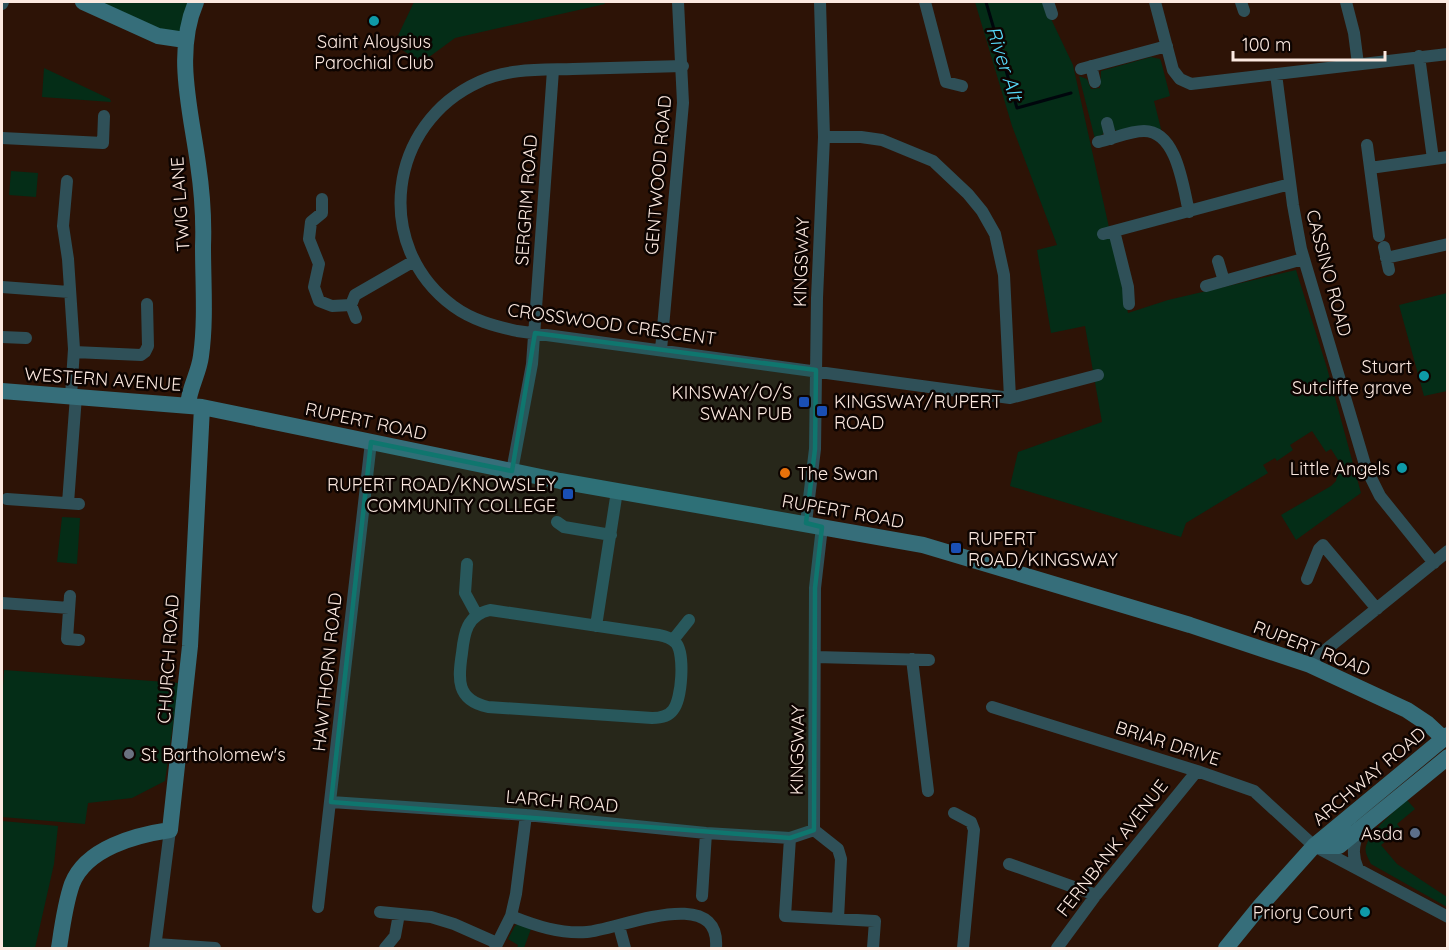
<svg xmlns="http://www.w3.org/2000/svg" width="1449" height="950" font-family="Quicksand,sans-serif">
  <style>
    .green { fill: #042d17 }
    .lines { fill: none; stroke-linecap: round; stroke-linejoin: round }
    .stream { stroke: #00060c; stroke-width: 3 }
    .street { stroke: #2f5058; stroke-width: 12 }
    .secondary { stroke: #366e7a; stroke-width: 16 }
    .marked { fill: #0f766e; fill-opacity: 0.2; stroke: #0f766e; stroke-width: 4.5; stroke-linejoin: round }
    .culture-dot { fill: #0f9aa8; stroke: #0d0401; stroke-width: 2 }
    .transit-dot { fill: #1a4fb4; stroke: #0d0401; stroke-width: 2 }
    .food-dot { fill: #e8710a; stroke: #0d0401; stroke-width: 2 }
    .worship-dot { fill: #6b7280; stroke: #0d0401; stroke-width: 2 }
    .service-dot { fill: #5c6f8a; stroke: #0d0401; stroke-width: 2 }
    .labels { text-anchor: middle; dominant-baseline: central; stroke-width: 5; stroke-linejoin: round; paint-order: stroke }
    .poi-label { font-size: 18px; fill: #fce9e0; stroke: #0d0401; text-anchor: end }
    .street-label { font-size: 18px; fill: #fce9e0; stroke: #0d0401 }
    .water-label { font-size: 20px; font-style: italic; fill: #57d8f8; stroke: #0d0401 }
  </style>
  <rect width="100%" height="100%" fill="#2d1306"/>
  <!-- green -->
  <path class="green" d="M79 2H200L185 40Z
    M414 2H604L605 4 455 38 421 63 394 44Z
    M975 2H1043L1073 65 1128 313 1168 300 1296 270 1327 368 1361 493 1296 540 1281 515 1331 486 1336 481 1340 463 1331 449 1326 452 1312 431 1290 445 1293 450 1277 461 1275 458 1263 465 1268 473 1186 523 1181 537 1010 486 1018 452 1102 422 1085 326 1051 333 1037 250 1057 245 1012 126Z
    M1151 57 1160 59 1161 61 1170 96 1154 101 1162 133 1119 132 1103 124V134L1095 139 1079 76 1087 79 1091 89 1100 88 1101 71Z
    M44 68 110 99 111 102 42 97Z
    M11 171 38 173 36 197 9 195Z
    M1447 293V391L1424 396 1399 305Z
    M62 517 80 518 77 564 57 562Z
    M4 670 179 683 165 781 132 798 88 803 85 824 2 817V704Z
    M1407 800 1415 809 1397 824 1401 829 1381 845 1397 864 1447 897V907L1371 864C1368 858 1364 852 1366 846 1372 829 1394 812 1407 800Z
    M2 821 58 826 54 864 35 948H2Z
    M518 924 531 929 524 948H517L518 945 508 939 515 926Z"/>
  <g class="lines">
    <!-- stream -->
    <path class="stream" d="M986 2 1017 108 1071 93"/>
    <!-- street -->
    <path class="street" d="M925 2 946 82 962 86
      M1048 2 1052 14
      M1155 2 1173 70 1180 79 1191 84 1448 54
      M1241 2 1244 11
      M1346 2 1354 33 1358 64
      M2 4 3 2
      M1419 56 1433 159
      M683 66C646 67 610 68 573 69 542 70 508 68 479 82 388 123 372 246 453 306 472 320 494 326 517 331L1010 398 1098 375
      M1091 66 1095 82
      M1081 69 1167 46
      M1276 74 1293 205 1301 249 1366 468 1380 496 1434 563
      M1107 123 1111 139
      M824 137H861L882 140 933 161 968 194 982 211 995 234 1004 275 1010 398
      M2 138 103 143 104 116
      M1098 142C1113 139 1129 131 1144 131 1177 131 1183 187 1189 212
      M1367 145 1379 236
      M1370 168 1448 157
      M67 181 63 226 68 259 74 349 71 396
      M322 199V213L311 222 309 239 319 264 314 287 319 301 332 306 351 305
      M1114 231 1128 287 1129 304
      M1103 234 1290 184
      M1384 247 1389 270
      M1386 258 1448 244
      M1218 261 1224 281
      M1206 286 1303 259
      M2 287 69 292
      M356 318 351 305 355 295 414 261
      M2 337 26 338
      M661 350 683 103 678 2
      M74 352 141 355 145 352 148 346 147 304
      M512 471 532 364 553 70
      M7 499 79 504
      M68 503 76 396
      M557 522 564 527 611 535
      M806 523 815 449 817 298 824 137 820 2
      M467 564 465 593 477 615
      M1307 579 1319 549 1323 545 1377 609
      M70 596 67 639 79 640
      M2 603 69 608
      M490 610 659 635C665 636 671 638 676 643 685 654 682 699 673 710 668 717 660 718 652 718L488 707C456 700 458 679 462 653 464 633 467 615 490 610Z
      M596 626 617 491
      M673 640 689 620
      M816 657 929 660
      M912 659 928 791
      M1310 665 1323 652 1448 551
      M992 707 1197 771 1254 791 1314 846 1448 917
      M331 802 526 815 706 833 790 838
      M954 813 971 822 974 830 963 948
      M814 830 815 588 822 527
      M1009 864 1096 895
      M1358 869C1352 856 1352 844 1360 831
      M702 896 706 833
      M318 907 371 442
      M380 912 431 917 454 924 497 943
      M511 916C536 926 560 934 587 932 618 930 721 883 716 948
      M838 919 841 859 838 849 814 830 790 838 785 916 875 921 873 948
      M619 926 625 948
      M156 944 215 948
      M155 948 170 830
      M385 948 395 936 399 914
      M495 948 511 916 516 894 526 815
      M1057 948 1096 895 1197 771"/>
    <!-- secondary -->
    <path class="secondary" d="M83 2 158 36 185 40
      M2 391 202 407 560 481 923 545 1190 625 1310 665 1407 710 1428 724 1444 739
      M188 405C189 388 199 373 201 356 206 320 203 283 203 246 204 219 202 191 198 164 191 111 174 53 196 2
      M1314 846H1339L1448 757
      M59 948C62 928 65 904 72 884 86 848 136 835 170 830L190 646 202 407
      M1226 948 1261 905 1314 846 1448 735"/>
  </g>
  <!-- marked area -->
  <path class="marked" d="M535 333 816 370 815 449 806 523 822 527 815 588 814 830 790 838 331 802 371 442 512 471Z"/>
  <!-- markers -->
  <g class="culture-dot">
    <circle cx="374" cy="21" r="6"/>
    <circle cx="1424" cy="376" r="6"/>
    <circle cx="1402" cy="468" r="6"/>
    <circle cx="1365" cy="912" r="6"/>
  </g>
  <g class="transit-dot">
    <rect x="798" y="396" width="12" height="12" rx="3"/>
    <rect x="816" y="405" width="12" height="12" rx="3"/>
    <rect x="562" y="488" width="12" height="12" rx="3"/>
    <rect x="950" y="542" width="12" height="12" rx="3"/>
  </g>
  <circle class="food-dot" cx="785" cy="473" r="6"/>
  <circle class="worship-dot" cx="129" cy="754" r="6"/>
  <circle class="service-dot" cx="1415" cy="833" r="6"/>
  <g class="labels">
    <!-- poi labels -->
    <g class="poi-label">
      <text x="374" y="41" text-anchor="middle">Saint Aloysius<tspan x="374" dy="21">Parochial Club</tspan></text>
      <text x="1412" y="366">Stuart<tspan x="1412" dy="21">Sutcliffe grave</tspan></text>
      <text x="792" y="392">KINSWAY/O/S<tspan x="792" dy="21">SWAN PUB</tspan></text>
      <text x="834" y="401" text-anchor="start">KINGSWAY/RUPERT<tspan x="834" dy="21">ROAD</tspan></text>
      <text x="1390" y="468">Little Angels</text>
      <text x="797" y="473" text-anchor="start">The Swan</text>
      <text x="556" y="484">RUPERT ROAD/KNOWSLEY<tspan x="556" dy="21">COMMUNITY COLLEGE</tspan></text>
      <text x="968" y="538" text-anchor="start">RUPERT<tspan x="968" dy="21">ROAD/KINGSWAY</tspan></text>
      <text x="141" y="754" text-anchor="start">St Bartholomew's</text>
      <text x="1403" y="833">Asda</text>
      <text x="1353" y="912">Priory Court</text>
    </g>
    <!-- street labels -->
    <g class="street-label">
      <text transform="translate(658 175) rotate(-85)">GENTWOOD ROAD</text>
      <text transform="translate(526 200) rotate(-86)">SERGRIM ROAD</text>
      <text transform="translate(180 204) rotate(-94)">TWIG LANE</text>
      <text transform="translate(801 262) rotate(-88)">KINGSWAY</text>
      <text transform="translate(1329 273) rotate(75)">CASSINO ROAD</text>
      <text transform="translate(612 324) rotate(8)">CROSSWOOD CRESCENT</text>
      <text transform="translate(103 379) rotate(4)">WESTERN AVENUE</text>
      <text transform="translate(366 421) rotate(12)">RUPERT ROAD</text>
      <text transform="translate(843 511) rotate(10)">RUPERT ROAD</text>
      <text transform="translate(1312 648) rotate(21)">RUPERT ROAD</text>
      <text transform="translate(168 659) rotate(-86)">CHURCH ROAD</text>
      <text transform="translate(327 672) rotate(-84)">HAWTHORN ROAD</text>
      <text transform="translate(1168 743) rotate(18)">BRIAR DRIVE</text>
      <text transform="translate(797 750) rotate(-89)">KINGSWAY</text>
      <text transform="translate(1369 776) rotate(-40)">ARCHWAY ROAD</text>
      <text transform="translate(562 801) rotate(5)">LARCH ROAD</text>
      <text transform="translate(1112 848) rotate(-52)">FERNBANK AVENUE</text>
    </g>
    <!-- water labels -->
    <g class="water-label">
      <text transform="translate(1005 63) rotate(72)">River Alt</text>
    </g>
  </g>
  <!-- border -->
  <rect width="1449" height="950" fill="none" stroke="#fce9e0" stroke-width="6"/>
  <!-- scale -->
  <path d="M1233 51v9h152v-9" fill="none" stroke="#fce9e0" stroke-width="3"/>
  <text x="1242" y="51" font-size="18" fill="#fce9e0" stroke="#0d0401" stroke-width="4.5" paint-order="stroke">100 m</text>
</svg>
